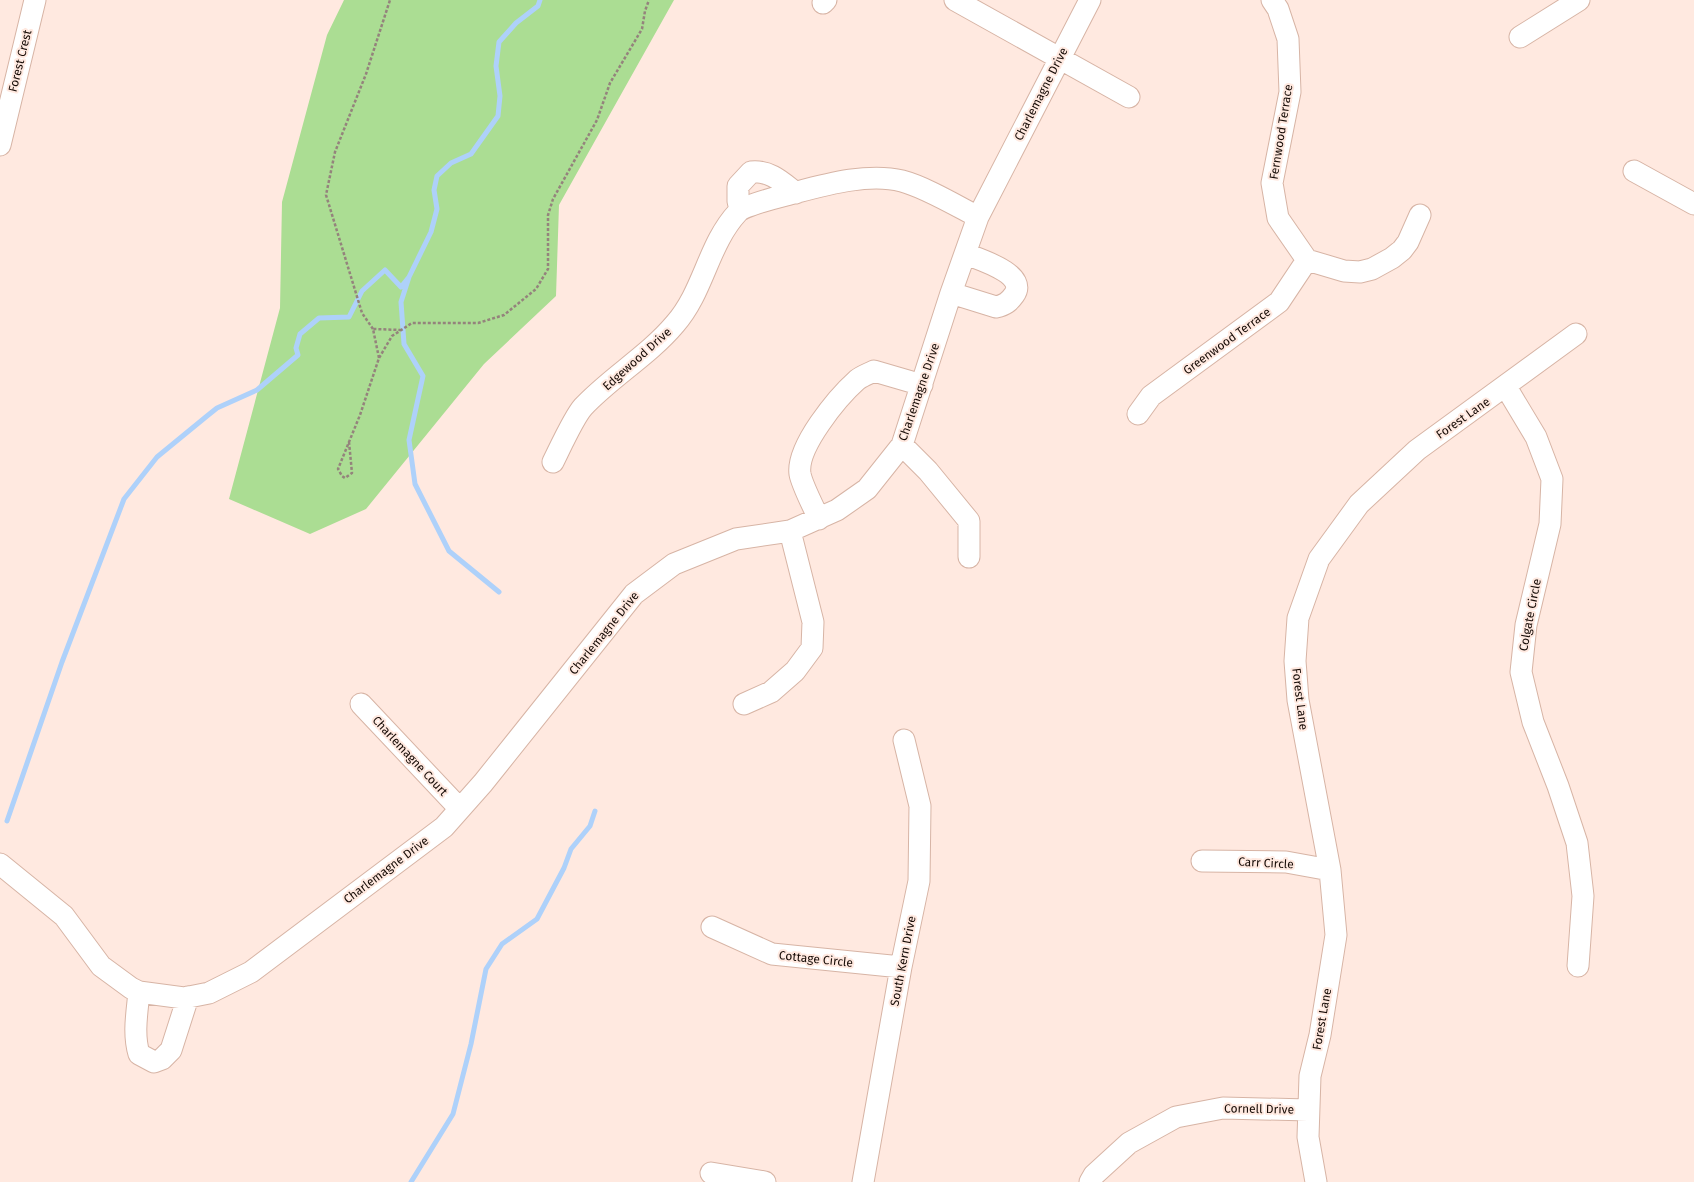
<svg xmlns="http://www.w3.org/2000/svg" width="1694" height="1182" font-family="'Fira Sans',sans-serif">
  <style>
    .green { fill: #abdd93 }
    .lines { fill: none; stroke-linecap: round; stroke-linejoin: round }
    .stream { stroke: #aed1fa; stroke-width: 5 }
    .minor-casing { stroke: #d7b4a5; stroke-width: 23 }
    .path { stroke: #94837c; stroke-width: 2.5; stroke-dasharray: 3 2; stroke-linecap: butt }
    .minor { stroke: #fff; stroke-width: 21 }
    .labels { text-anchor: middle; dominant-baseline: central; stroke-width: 4; stroke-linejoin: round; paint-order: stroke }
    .street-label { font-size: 12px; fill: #160b06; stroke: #ffe9e0 }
  </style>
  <rect width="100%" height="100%" fill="#ffe9e0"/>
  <!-- green -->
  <path class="green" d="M344 0H674L559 205 556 296 484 364 366 509 310 534 229 499 280 308 282 202 327 35Z"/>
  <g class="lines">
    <!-- stream -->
    <path class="stream" d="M499 592 449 551 415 484 409 440 423 376 404 344 401 302 409 277 431 232 437 209 434 190 437 176 451 163 471 154 498 116 500 96 496 66 499 42 516 23 538 6 540 0
      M7 821 62 662 124 499 157 457 207 416 217 408 257 390 298 355 296 348 300 334 319 318 349 317 362 291 385 270 401 287 409 277
      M411 1182 453 1114 471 1044 486 969 502 944 537 919 564 868 571 849 590 826 595 811"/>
    <defs>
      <path id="minor" d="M955 0 1129 97
        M1272 0 1278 9 1288 39 1290 92 1272 183 1278 218 1307 260 1344 271 1360 272 1372 269 1392 258 1402 250 1408 242 1420 215
        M823 3 826 0
        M1520 37 1579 0
        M0 145 35 0
        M1634 171 1694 204
        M740 210 738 201V186L751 172C770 170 782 182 796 193
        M951 293 996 307C1005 305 1009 302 1014 295 1029 274 978 259 966 254
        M1506 387 1536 437 1552 479 1550 524 1526 625 1521 672 1533 722 1558 786 1577 843 1583 896 1578 966
        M1138 414 1151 396 1279 302 1307 260
        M902 445 928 471 969 521V557
        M553 462C560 448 574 417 583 407 611 377 648 356 675 324 704 291 708 244 738 212 743 206 778 197 786 195 821 186 866 172 902 181 925 187 957 206 978 217
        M819 519C814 508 802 485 800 474 796 447 838 397 857 380 862 376 868 374 874 371L922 385
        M361 704 460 809
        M744 704 771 692 795 671 812 648 813 622 790 531
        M1202 861 1286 862 1330 870
        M0 864 64 916 101 966 131 988 139 992 184 998 209 993 251 972 444 827 483 783 634 594 674 564 736 539 790 531 837 510 867 489 902 445 951 293 978 217 1090 0
        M712 927 772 954 901 967
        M139 992C137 1013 133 1034 139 1054L154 1062 162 1059 171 1050 188 997
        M711 1173 765 1182
        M863 1182 901 967 919 881 920 806 904 740
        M1090 1182 1094 1175 1129 1143 1176 1117 1223 1108 1308 1110
        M1316 1182 1308 1137 1310 1076 1320 1035 1336 935 1330 870 1298 700 1295 661 1298 618 1319 559 1359 504 1417 450 1576 334"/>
    </defs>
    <!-- minor casing -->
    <use href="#minor" class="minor-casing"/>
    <!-- path -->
    <path class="path" d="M373 329 362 313 326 195 335 152 366 74 390 0
      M379 358 373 329 402 330
      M349 442 352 473 345 478 342 476 338 469 360 415 379 358 392 336 412 323H478L504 315 536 289 548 269V215L553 199 597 120 610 83 642 29 645 11 649 0"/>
    <!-- minor -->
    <use href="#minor" class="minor"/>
  </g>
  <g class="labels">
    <!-- street labels -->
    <g class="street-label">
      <text transform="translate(20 61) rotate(-76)">Forest Crest</text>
      <text transform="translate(1041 94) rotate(-63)">Charlemagne Drive</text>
      <text transform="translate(1281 132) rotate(-81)">Fernwood Terrace</text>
      <text transform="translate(1227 341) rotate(-36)">Greenwood Terrace</text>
      <text transform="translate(637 359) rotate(-42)">Edgewood Drive</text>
      <text transform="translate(919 392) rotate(-71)">Charlemagne Drive</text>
      <text transform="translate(1463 418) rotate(-35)">Forest Lane</text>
      <text transform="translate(1530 615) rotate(-79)">Colgate Circle</text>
      <text transform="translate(604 633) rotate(-51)">Charlemagne Drive</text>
      <text transform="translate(1300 699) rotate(83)">Forest Lane</text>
      <text transform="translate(410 756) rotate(47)">Charlemagne Court</text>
      <text transform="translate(1266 863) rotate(3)">Carr Circle</text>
      <text transform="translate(386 870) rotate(-37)">Charlemagne Drive</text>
      <text transform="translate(816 959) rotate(6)">Cottage Circle</text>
      <text transform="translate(903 961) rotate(-79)">South Kern Drive</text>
      <text transform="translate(1322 1019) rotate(-80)">Forest Lane</text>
      <text transform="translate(1259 1109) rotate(1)">Cornell Drive</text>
    </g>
  </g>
</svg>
